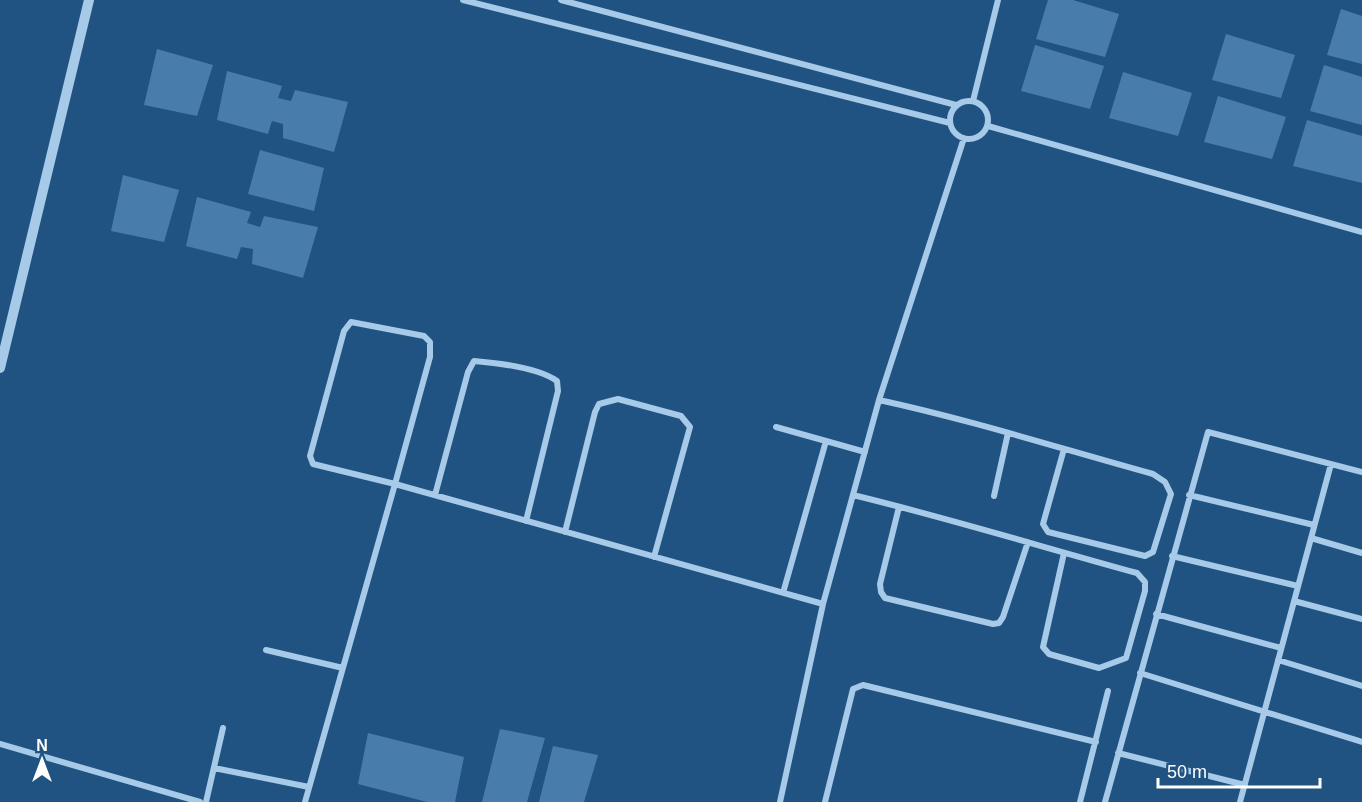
<svg xmlns="http://www.w3.org/2000/svg" width="1362" height="802" font-family="Arial,sans-serif">
  <style>
    .building { fill: #487dab }
    .lines { fill: none; stroke-linecap: round; stroke-linejoin: round }
    .minor { stroke: #a6cae8; stroke-width: 6 }
    .tertiary { stroke: #a6cae8; stroke-width: 10 }
  </style>
  <rect width="100%" height="100%" fill="#205382"/>
  <!-- building -->
  <path class="building" d="M1048 0H1073L1119 14 1105 57 1036 39Z
    M1341 9 1362 16V64L1327 55Z
    M1226 34 1295 55 1281 98 1212 80Z
    M1035 45 1104 66 1090 109 1021 91Z
    M157 49 213 65 197 116 144 105Z
    M1324 65 1362 77V125L1310 111Z
    M227 71 282 86 278 98 291 101 295 90 348 102 334 152 283 138V124L272 121 268 134 217 120Z
    M1123 72 1192 93 1178 136 1109 118Z
    M1218 96 1286 117 1272 159 1204 142Z
    M1307 120 1362 136V183L1293 166Z
    M260 150 324 168 314 211 248 194Z
    M123 175 179 190 164 242 111 231Z
    M197 197 251 212 247 223 260 227 264 216 318 227 303 278 252 264 253 249 241 247 237 259 186 246Z
    M500 729 545 738 527 802H482Z
    M368 733 464 757 455 802H427L358 784Z
    M553 746 598 755 584 802H539Z"/>
  <g class="lines">
    <!-- minor -->
    <path class="minor" d="M463 0 950 123
      M561 0 956 105
      M950 120a19 19 0 1 1 38 0a19 19 0 1 1-38 0Z
      M973 101 998 0
      M988 126 1362 232
      M351 322 424 336 430 342V357L395 484 313 464 310 456 344 331Z
      M879 400C971 420 1062 449 1153 474L1165 482 1171 494 1153 552 1145 556 1048 532 1043 524 1064 449
      M776 427 826 441
      M435 495 468 372 474 361C498 363 537 367 557 381L558 391 526 521
      M853 495C948 518 1042 547 1137 573L1145 582V591L1126 658 1099 668 1049 654 1043 647 1064 553
      M1189 495 1314 525
      M994 496 1008 433
      M899 507 880 584 881 592 885 598 993 624 999 623 1003 617 1028 542
      M565 532 595 412 599 404 618 399 681 416 690 427 654 557
      M1311 538 1362 553
      M1172 556 1298 586
      M783 593 826 441 865 452
      M1294 601 1362 619
      M1156 614 1281 648
      M266 650 343 668
      M1278 660 1362 686
      M1140 673 1362 742
      M0 744 200 802
      M1118 753 1245 785
      M214 768 309 787
      M206 802 223 728
      M305 802 395 484 823 604
      M780 802 823 604 879 400 964 138
      M825 802 853 689 863 685 1096 742
      M1080 802 1108 691
      M1105 802 1208 432 1362 472
      M1240 802 1331 464"/>
    <!-- tertiary -->
    <path class="tertiary" d="M0 368 89 0"/>
  </g>
  <!-- north arrow -->
  <g transform="translate(42 760)" stroke="#205382" stroke-width="4.5" paint-order="stroke">
  <path d="M0-4.5L10 22L0 15L-10 22Z" fill="#ffffff"/>
  <text y="-9" font-size="16" font-weight="bold" text-anchor="middle" fill="#ffffff">N</text>
  </g>
  <!-- scale -->
  <path d="M1158 778v9h162v-9" fill="none" stroke="#ffffff" stroke-width="3"/>
  <text x="1167" y="778" font-size="18" fill="#ffffff" stroke="#205382" stroke-width="4.5" paint-order="stroke">50 m</text>
</svg>
